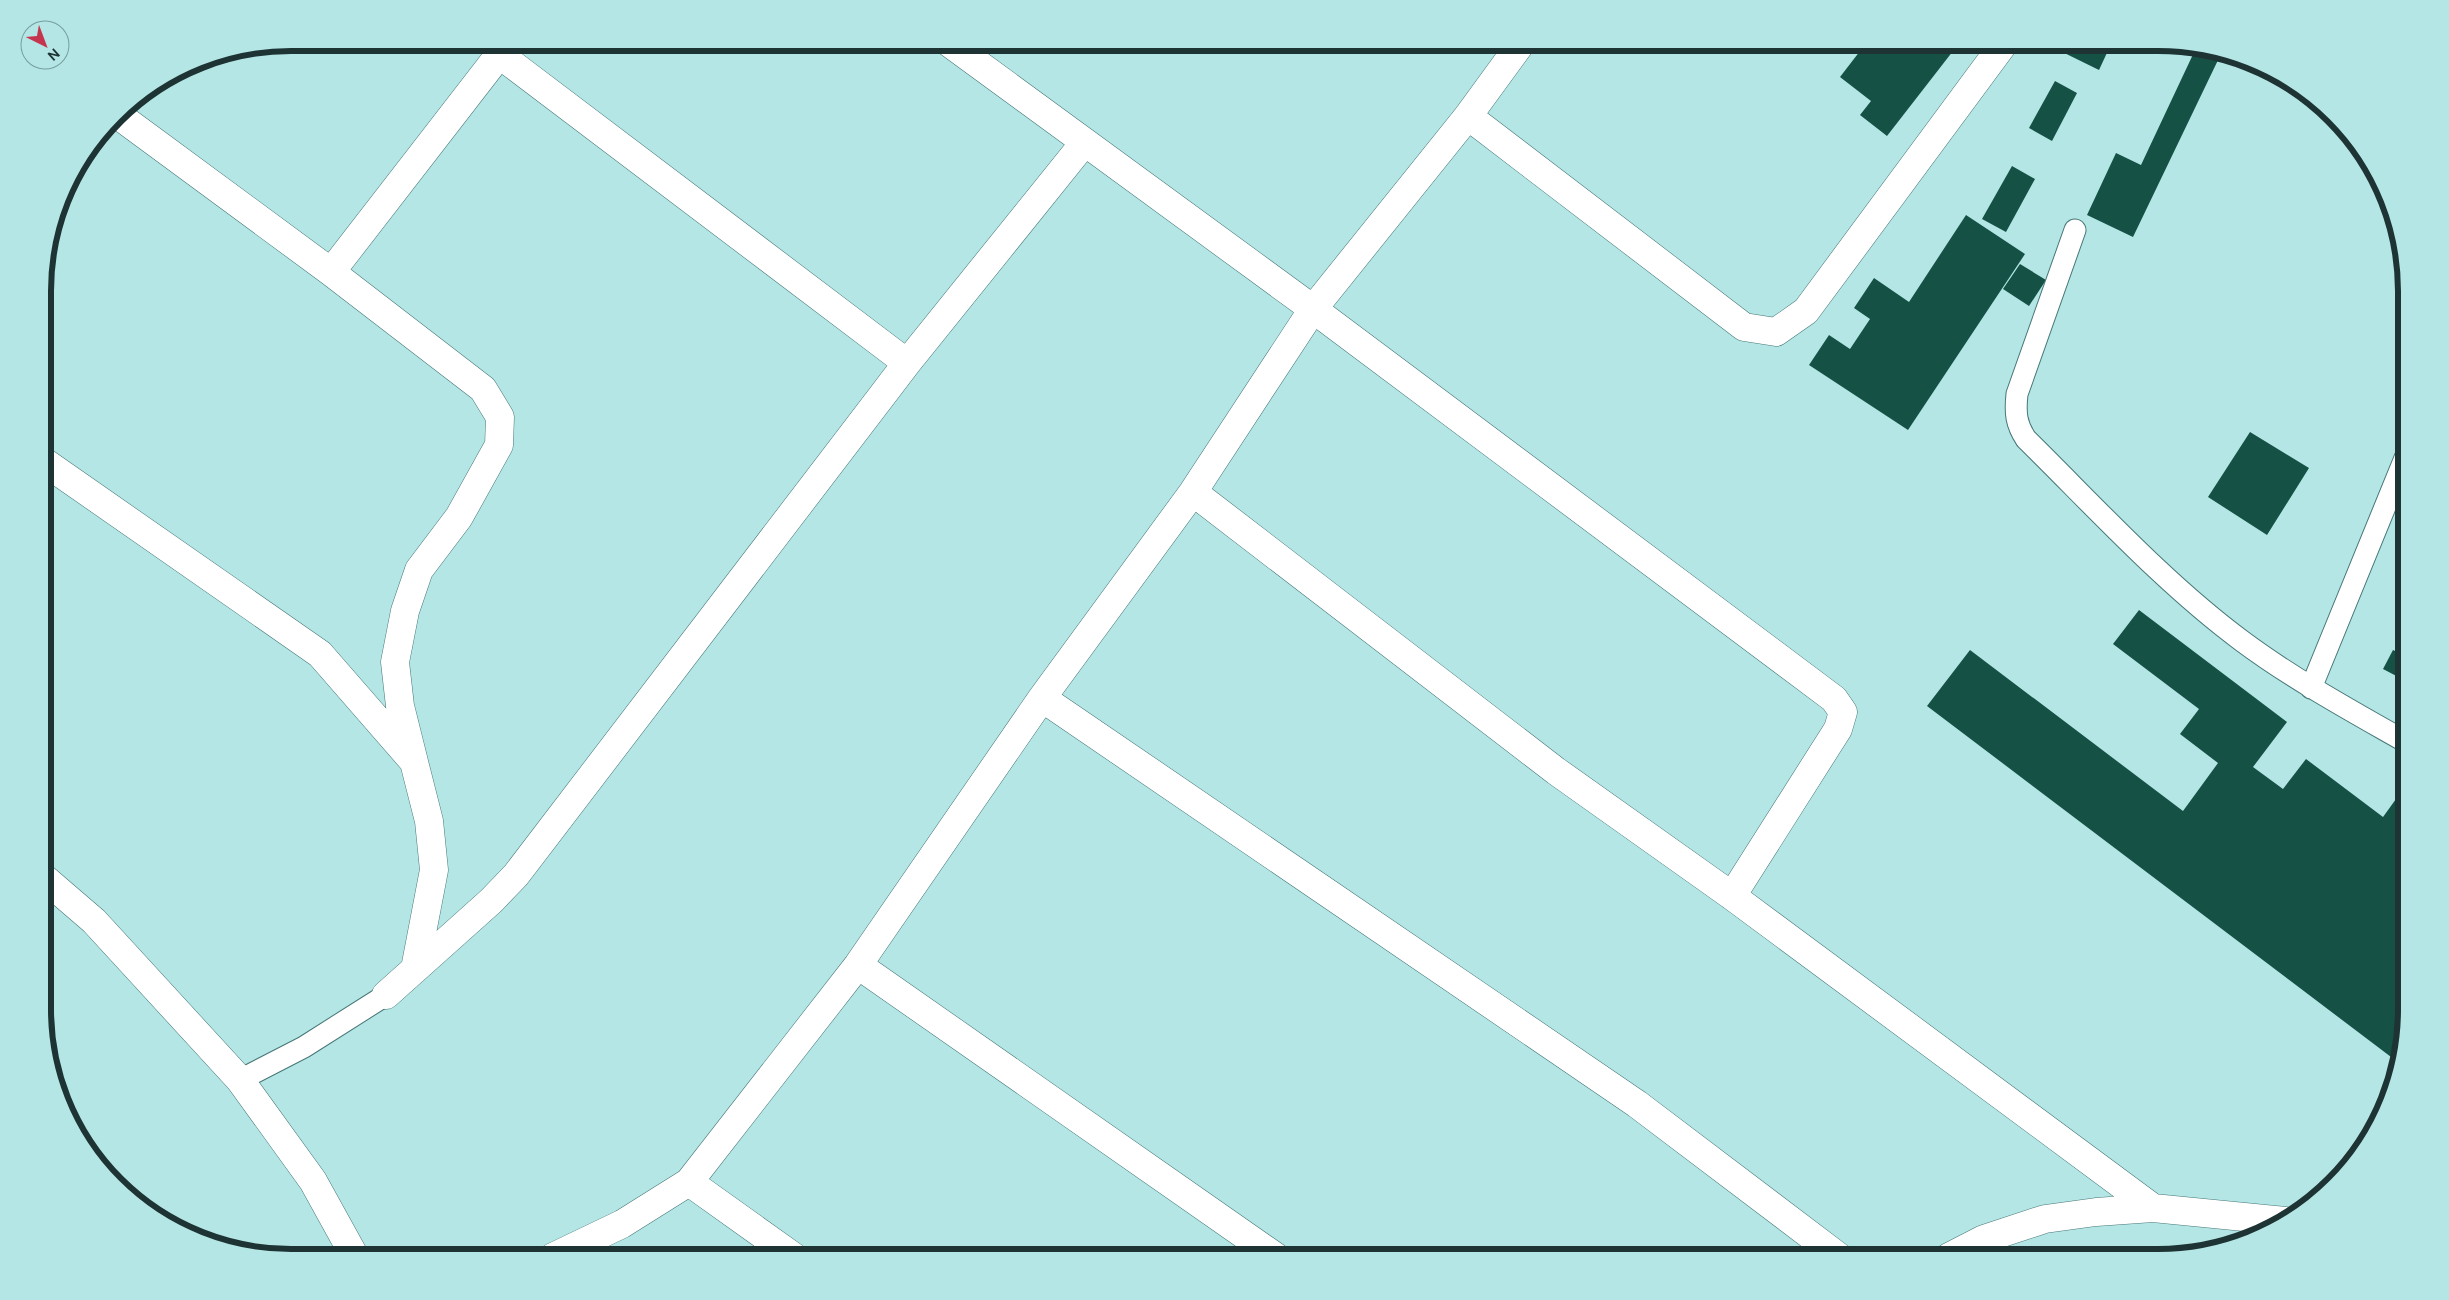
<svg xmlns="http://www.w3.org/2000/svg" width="2449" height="1300" font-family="'DM Sans',sans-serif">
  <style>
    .building { fill: #155245 }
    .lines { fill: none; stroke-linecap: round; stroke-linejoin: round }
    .lane-casing { stroke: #477777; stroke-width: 23 }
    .street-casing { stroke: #477777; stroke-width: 29 }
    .lane { stroke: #fff; stroke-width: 21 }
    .street { stroke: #fff; stroke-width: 28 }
    .rim { fill: none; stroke: #1e3333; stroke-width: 6 }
  </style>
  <rect width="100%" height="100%" fill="#b3e6e5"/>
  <!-- building -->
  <path class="building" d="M1867 42H1960L1887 136 1860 115 1871 101 1840 77Z
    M2042 42H2112L2099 70Z
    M2196 48 2219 58 2133 237 2087 215 2116 153 2141 165Z
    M2055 81 2077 93 2052 141 2029 128Z
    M2012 166 2035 179 2006 232 1982 219Z
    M1966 215 2025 254 1908 430 1809 365 1829 335 1850 349 1870 319 1854 308 1874 278 1909 302Z
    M2020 264 2046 280 2029 306 2003 289Z
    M2250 432 2309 468 2267 535 2208 497Z
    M2139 610 2287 722 2253 767 2283 789 2306 759 2383 817 2396 799 2406 806V1010L2399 1063 1927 706 1970 650 2183 811 2218 763 2180 734 2199 709 2113 644Z
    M2393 650 2406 656V681L2383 669Z"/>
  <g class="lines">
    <defs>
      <path id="lane" d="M2075 230 2017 394C2015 413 2016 424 2026 439 2095 507 2165 584 2242 641 2293 679 2350 710 2406 742
        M2311 688 2405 458
        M240 1080 304 1047 386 995"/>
      <path id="street" d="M948 42 1313 309 1834 699 1843 712 1838 729 1732 896
        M500 55 907 363
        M118 115 331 272 483 389 500 417 499 445 459 517 419 570 405 611 395 662 400 706 414 762
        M1468 116 1744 327 1776 332 1806 311 2005 42
        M331 272 509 42
        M43 461 320 654 414 762 429 821 434 870 415 969
        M1193 492 1556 771 1732 896 2153 1208
        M1042 698 1637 1104 1839 1257
        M44 878 94 921 240 1080 313 1181 355 1257
        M858 965 1276 1257
        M386 995 491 901 516 875 907 363 1084 143
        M689 1182 858 965 1042 698 1193 492 1313 309 1468 116 1522 42
        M553 1257 622 1224 689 1182 794 1257
        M1949 1257 1984 1239 2045 1219 2096 1212 2153 1208 2285 1221"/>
    </defs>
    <!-- lane casing -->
    <use href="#lane" class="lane-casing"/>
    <!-- street casing -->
    <use href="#street" class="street-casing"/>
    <!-- lane -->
    <use href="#lane" class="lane"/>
    <!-- street -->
    <use href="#street" class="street"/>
  </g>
  <!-- crop -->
  <path d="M0 0H2449V1300H0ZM291 51H2158A240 240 0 0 1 2398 291V1009A240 240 0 0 1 2158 1249H291A240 240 0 0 1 51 1009V291A240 240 0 0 1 291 51Z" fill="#b3e6e5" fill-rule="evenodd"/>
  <path class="rim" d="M291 51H2158A240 240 0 0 1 2398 291V1009A240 240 0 0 1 2158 1249H291A240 240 0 0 1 51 1009V291A240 240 0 0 1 291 51Z"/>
  <!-- north arrow -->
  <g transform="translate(45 45) rotate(138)"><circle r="24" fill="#b3e6e5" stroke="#779e9e"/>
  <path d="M0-4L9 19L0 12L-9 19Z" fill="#c5354e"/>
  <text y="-8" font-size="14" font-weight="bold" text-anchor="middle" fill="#1e3333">N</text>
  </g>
</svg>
